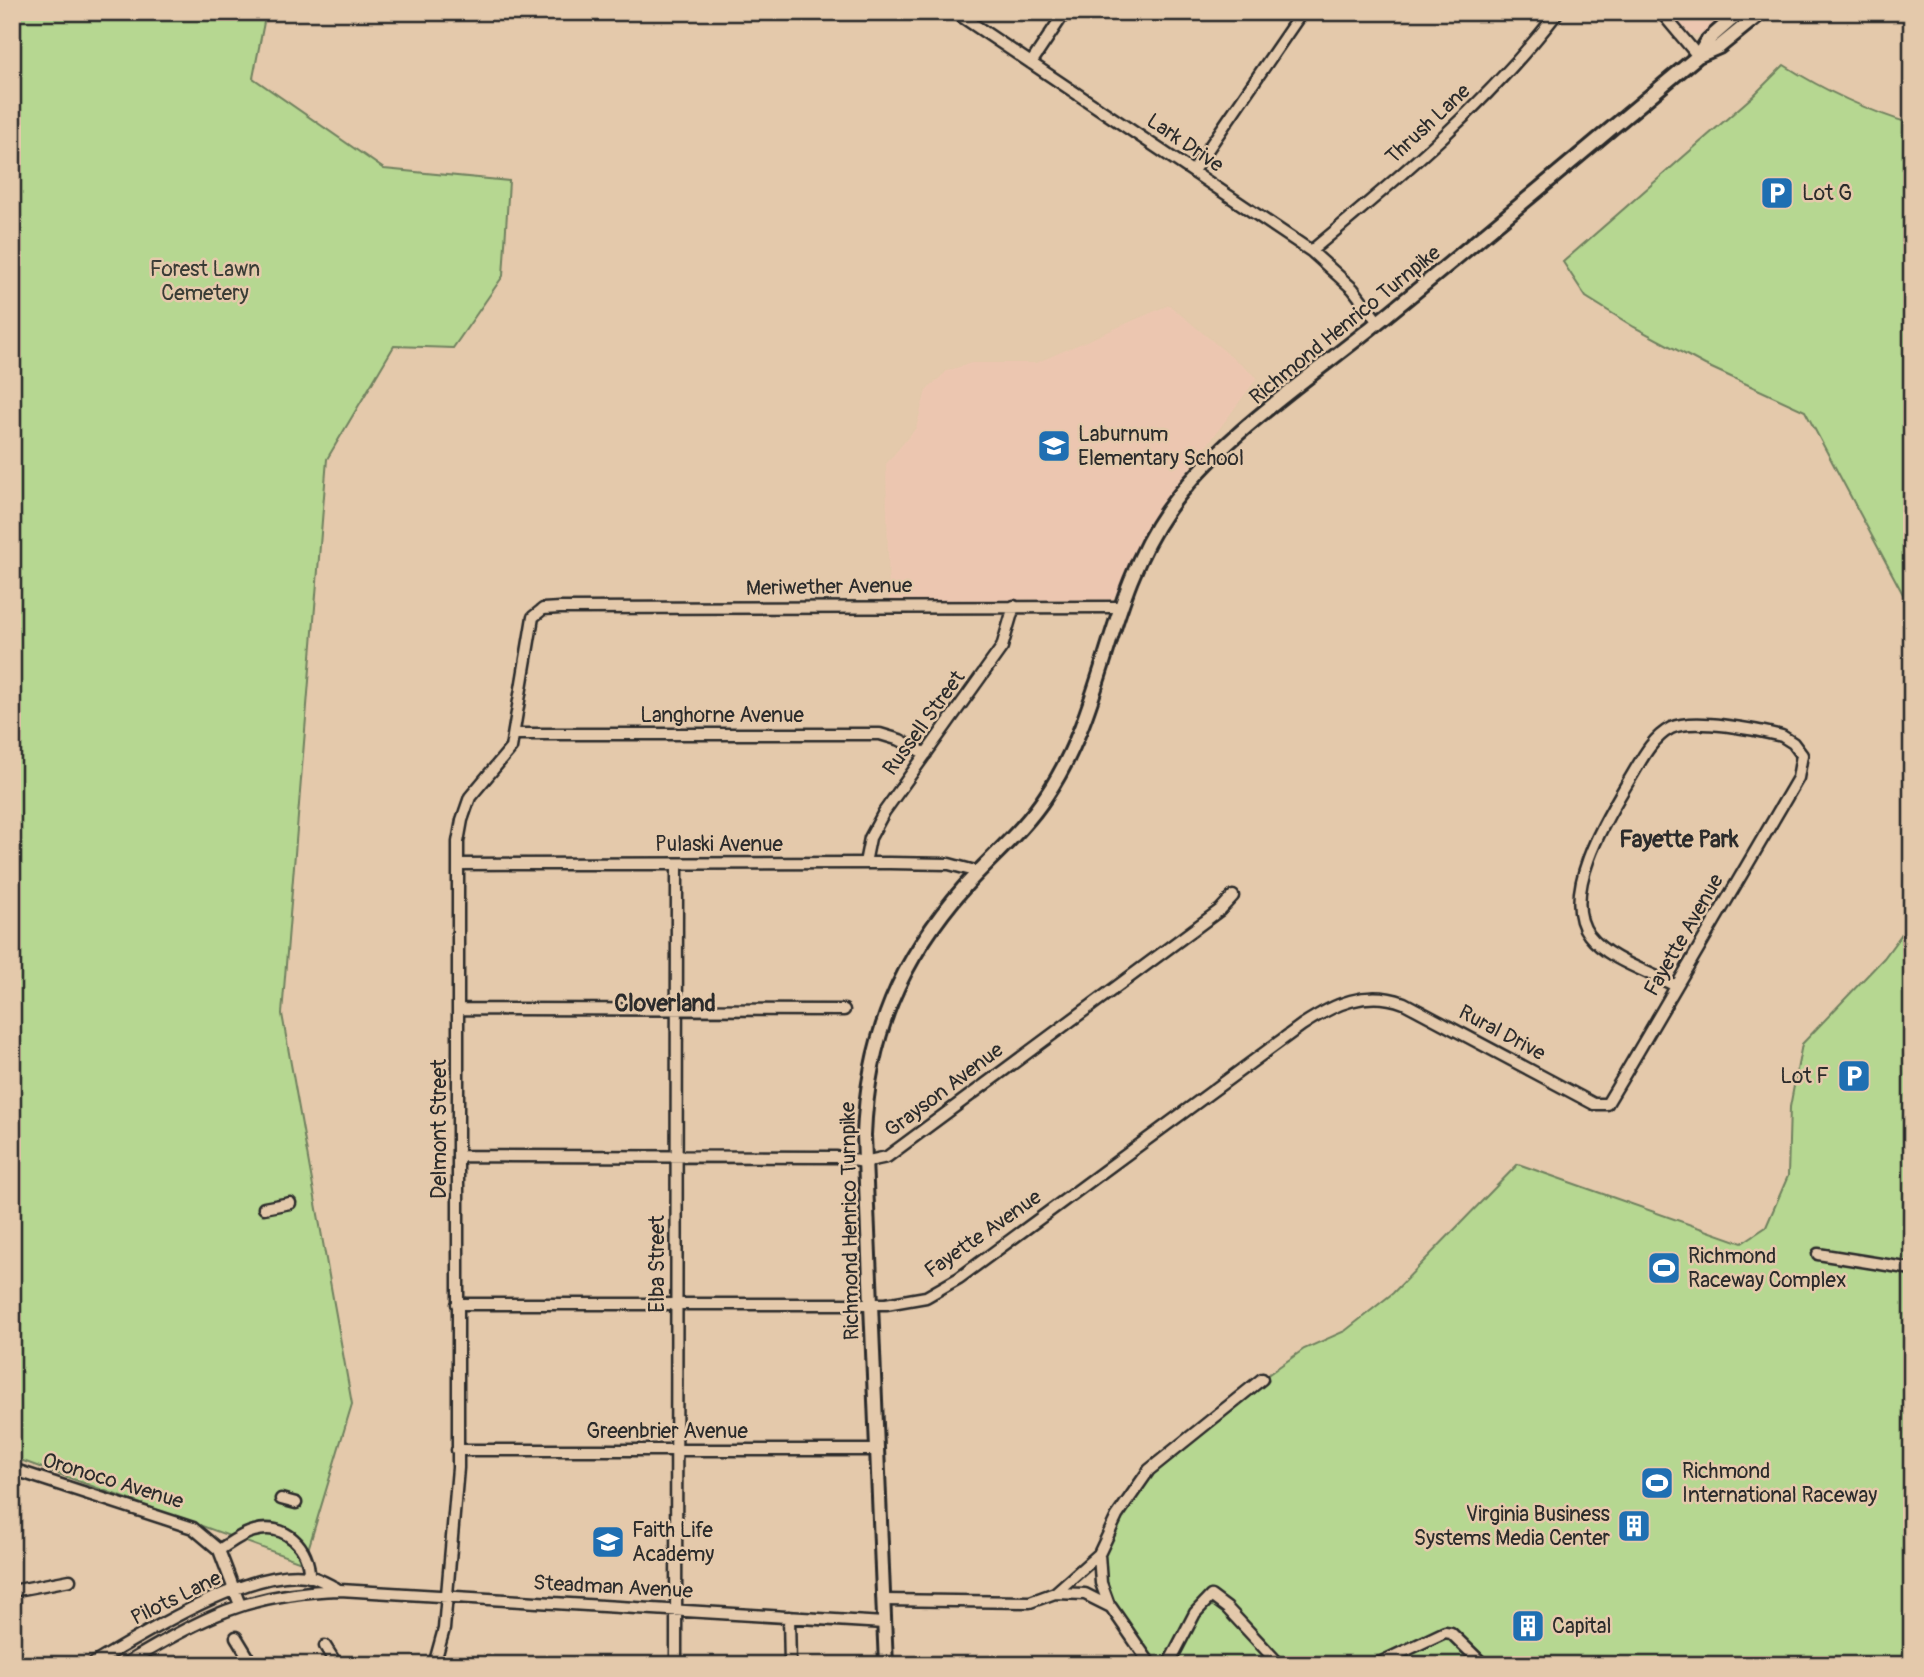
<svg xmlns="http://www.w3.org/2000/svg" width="1924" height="1677" font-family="Pangolin,sans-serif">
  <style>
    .built { fill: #ecc6b0 }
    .green { fill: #b6d791; stroke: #70815e; stroke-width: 2 }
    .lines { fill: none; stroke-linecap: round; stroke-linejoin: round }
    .minor-casing { stroke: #2b2b2b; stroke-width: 15 }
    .secondary-casing { stroke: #2b2b2b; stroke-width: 18 }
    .minor { stroke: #e4c9ab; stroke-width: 10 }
    .secondary { stroke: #e4c9ab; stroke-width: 12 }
    .labels { text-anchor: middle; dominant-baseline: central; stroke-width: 5; stroke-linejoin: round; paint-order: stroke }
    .street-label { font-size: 21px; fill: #2b2b2b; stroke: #e4c9ab }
    .poi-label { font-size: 21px; fill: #2b2b2b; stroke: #e4c9ab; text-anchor: start }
    .park-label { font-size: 21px; fill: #393c35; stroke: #e4c9ab }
    .neighbourhood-label { font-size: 23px; font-weight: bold; fill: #2b2b2b; stroke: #e4c9ab }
  </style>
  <rect width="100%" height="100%" fill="#e4c9ab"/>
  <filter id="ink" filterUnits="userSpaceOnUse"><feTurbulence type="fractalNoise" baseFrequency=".0143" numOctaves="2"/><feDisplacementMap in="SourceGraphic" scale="14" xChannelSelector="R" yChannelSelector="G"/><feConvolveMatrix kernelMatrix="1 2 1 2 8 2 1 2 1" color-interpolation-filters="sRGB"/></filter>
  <g filter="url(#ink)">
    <!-- built -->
    <path class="built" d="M1670 12H1728L1703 33 1695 35 1689 33Z
      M1169 305 1257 378 1159 510 1113 599 889 600 886 464 916 428 926 391 947 371 971 363H1036Z"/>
    <!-- green -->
    <path class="green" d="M12 12H266L253 78 384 169 509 181 503 276 453 348 394 346 327 459 282 1014 352 1404 304 1563 12 1457Z
      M1784 65C1825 91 1865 110 1912 124V611L1805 411 1705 365 1634 327 1586 297 1563 262 1753 96Z
      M1912 920V1665H1151L1124 1626 1099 1573 1105 1541 1149 1470 1262 1379 1304 1349 1345 1331 1393 1293 1518 1164 1742 1243 1766 1227 1788 1176 1790 1107 1802 1044 1884 958Z"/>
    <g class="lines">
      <defs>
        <path id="minor" d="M955 12 1311 251 1353 289 1378 322
          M1661 12 1698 56
          M1031 63 1065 12
          M1193 171 1302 12
          M1311 251C1400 177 1486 105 1558 12
          M515 734H880L900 740 926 754
          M865 863 870 838 884 812 1002 647 1014 606
          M458 864 889 863 949 864 979 872
          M458 1009 844 1010
          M458 1156 837 1157 864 1162 887 1157 1220 910 1233 896
          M264 1208 290 1203
          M1818 1254 1912 1269
          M457 1304H886L926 1297 959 1278 1302 1025C1334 1004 1366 989 1404 1003L1594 1104H1607L1625 1074 1798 778 1802 755 1793 743 1782 736C1758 730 1693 717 1671 728 1650 739 1640 763 1628 782 1607 817 1559 895 1589 935 1608 960 1650 972 1676 986
          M457 1450H876
          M12 1469 193 1528 219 1550 240 1605
          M281 1499 296 1503
          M219 1550C230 1543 241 1534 254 1531 285 1522 310 1547 309 1577
          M1099 1554 1101 1583 1109 1605
          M12 1591 70 1580
          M1055 1593 1099 1554 1117 1516 1149 1470 1262 1379
          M884 1600 1030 1602 1055 1593 1085 1594 1111 1607 1151 1665
          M789 1617 790 1665
          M236 1637 253 1665
          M325 1646 337 1665
          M91 1665C140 1636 255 1563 312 1577 320 1579 329 1585 336 1588
          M123 1665C203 1618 245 1593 340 1590L884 1623
          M434 1665 444 1629 458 1468V842L462 820 470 797 511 748 533 617 543 609 560 608 1121 607
          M676 1665 677 864
          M1168 1665 1195 1613 1211 1596 1227 1608 1280 1665
          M1375 1665 1445 1632 1451 1633 1484 1665"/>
        <path id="secondary" d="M1698 56 1719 47 1762 12
          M886 1665 864 1135C868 1035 900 960 966 885 993 855 1024 830 1046 796 1105 709 1107 597 1167 511 1218 439 1304 382 1372 327 1482 238 1590 146 1698 56L1708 40 1740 12"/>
      </defs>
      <!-- minor casing -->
      <use href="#minor" class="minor-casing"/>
      <!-- secondary casing -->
      <use href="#secondary" class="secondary-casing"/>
      <!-- minor -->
      <use href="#minor" class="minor"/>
      <!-- secondary -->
      <use href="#secondary" class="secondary"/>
    </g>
  </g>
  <!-- icons -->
  <defs>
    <symbol id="parking-square" viewBox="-11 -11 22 22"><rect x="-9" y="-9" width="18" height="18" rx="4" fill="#1f6fb2" stroke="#e4c9ab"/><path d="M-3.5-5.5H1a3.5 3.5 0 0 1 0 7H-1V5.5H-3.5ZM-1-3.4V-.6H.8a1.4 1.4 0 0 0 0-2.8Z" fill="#fff"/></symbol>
    <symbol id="school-square" viewBox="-11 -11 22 22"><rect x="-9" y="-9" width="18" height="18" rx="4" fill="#1f6fb2" stroke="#e4c9ab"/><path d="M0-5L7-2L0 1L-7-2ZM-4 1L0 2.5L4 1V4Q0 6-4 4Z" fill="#fff"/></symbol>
    <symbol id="stadium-square" viewBox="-11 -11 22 22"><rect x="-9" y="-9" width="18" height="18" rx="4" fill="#1f6fb2" stroke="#e4c9ab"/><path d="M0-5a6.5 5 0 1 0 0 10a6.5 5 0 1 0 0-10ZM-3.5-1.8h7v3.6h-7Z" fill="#fff"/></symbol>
    <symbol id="building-square" viewBox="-11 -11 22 22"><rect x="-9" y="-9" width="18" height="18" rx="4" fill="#1f6fb2" stroke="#e4c9ab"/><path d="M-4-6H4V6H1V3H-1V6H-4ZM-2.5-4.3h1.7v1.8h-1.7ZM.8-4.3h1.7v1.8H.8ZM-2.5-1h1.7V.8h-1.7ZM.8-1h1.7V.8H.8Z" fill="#fff"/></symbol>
  </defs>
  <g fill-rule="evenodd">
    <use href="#parking-square" x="1758" y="174" width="38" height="38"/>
    <use href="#school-square" x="1035" y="427" width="38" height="38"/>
    <use href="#parking-square" x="1835" y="1057" width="38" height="38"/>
    <use href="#stadium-square" x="1645" y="1249" width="38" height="38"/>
    <use href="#stadium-square" x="1638" y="1464" width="38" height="38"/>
    <use href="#building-square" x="1615" y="1507" width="38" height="38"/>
    <use href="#school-square" x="589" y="1523" width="38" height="38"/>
    <use href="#building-square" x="1509" y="1607" width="38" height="38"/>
  </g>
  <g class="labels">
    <!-- street labels -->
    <g class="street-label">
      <text transform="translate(1428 124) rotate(-43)">Thrush Lane</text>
      <text transform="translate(1185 143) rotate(34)">Lark Drive</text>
      <text transform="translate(1345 325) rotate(-39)">Richmond Henrico Turnpike</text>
      <text transform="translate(829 587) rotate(-1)">Meriwether Avenue</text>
      <text x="722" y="715">Langhorne Avenue</text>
      <text transform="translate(924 723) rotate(-54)">Russell Street</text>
      <text x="719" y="844">Pulaski Avenue</text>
      <text transform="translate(1684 935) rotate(-60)">Fayette Avenue</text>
      <text transform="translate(1502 1033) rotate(28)">Rural Drive</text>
      <text transform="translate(944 1090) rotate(-37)">Grayson Avenue</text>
      <text transform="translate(439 1129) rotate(-90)">Delmont Street</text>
      <text transform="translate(850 1221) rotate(-91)">Richmond Henrico Turnpike</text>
      <text transform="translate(983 1234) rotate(-35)">Fayette Avenue</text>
      <text transform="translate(657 1264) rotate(-90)">Elba Street</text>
      <text x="667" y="1431">Greenbrier Avenue</text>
      <text transform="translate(113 1481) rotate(17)">Oronoco Avenue</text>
      <text transform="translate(613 1587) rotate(3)">Steadman Avenue</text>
      <text transform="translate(176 1598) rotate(-26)">Pilots Lane</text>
    </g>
    <!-- poi labels -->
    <g class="poi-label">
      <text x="1802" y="193">Lot G</text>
      <text x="1078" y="434">Laburnum<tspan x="1078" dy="24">Elementary School</tspan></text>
      <text x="1829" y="1076" text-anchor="end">Lot F</text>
      <text x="1688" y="1256">Richmond<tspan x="1688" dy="24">Raceway Complex</tspan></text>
      <text x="1682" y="1471">Richmond<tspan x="1682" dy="24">International Raceway</tspan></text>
      <text x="1610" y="1514" text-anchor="end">Virginia Business<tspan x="1610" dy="24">Systems Media Center</tspan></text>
      <text x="632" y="1530">Faith Life<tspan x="632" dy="24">Academy</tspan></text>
      <text x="1552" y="1626">Capital</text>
    </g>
    <!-- park labels -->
    <g class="park-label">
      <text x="205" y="269">Forest Lawn<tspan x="205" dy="24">Cemetery</tspan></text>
    </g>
    <!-- neighbourhood labels -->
    <g class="neighbourhood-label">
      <text x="1679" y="839">Fayette Park</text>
      <text x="665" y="1003">Cloverland</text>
    </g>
  </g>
  <!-- margin -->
  <rect width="1924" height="1677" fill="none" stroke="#e4c9ab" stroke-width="42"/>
  <rect x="21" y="21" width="1882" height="1635" fill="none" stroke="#2b2b2b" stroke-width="2.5" filter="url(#ink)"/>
</svg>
